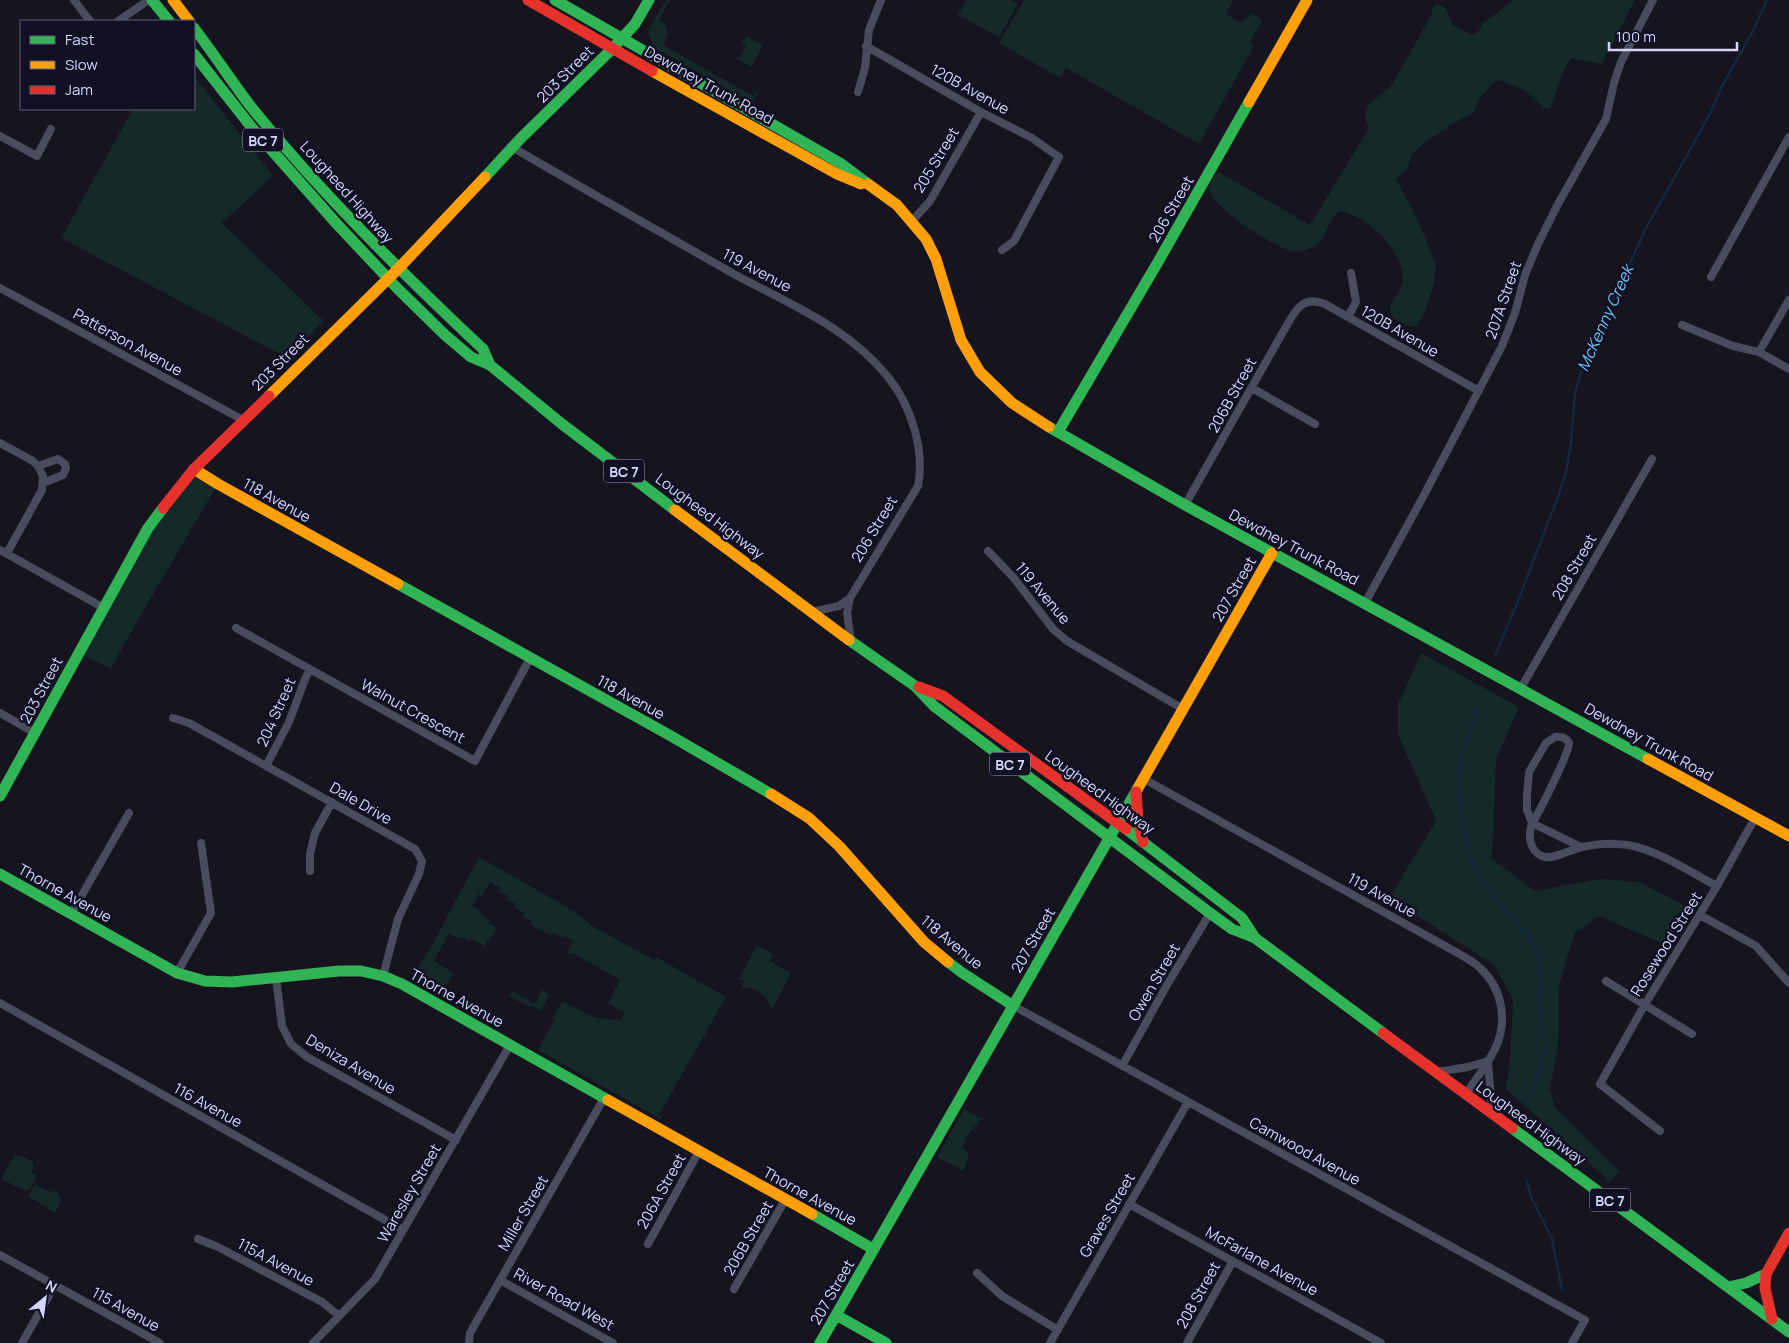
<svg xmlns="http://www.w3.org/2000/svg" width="1789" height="1343" font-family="Manrope,sans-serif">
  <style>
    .green { fill: #142928 }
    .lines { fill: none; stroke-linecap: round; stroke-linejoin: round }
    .stream { stroke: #132941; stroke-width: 2.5 }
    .street { stroke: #4b4b5e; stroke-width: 8 }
    .fast { stroke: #30b455; stroke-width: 11 }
    .slow { stroke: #ff9f0a; stroke-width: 11 }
    .jam { stroke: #e5322d; stroke-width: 11 }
    .labels { text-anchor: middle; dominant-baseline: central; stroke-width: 5; stroke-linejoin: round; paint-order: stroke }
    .shield { fill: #121023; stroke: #9b9bba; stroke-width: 1 }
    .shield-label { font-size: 14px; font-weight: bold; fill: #d6d6fb }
    .street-label { font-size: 15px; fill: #d6d6fb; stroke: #121023 }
    .water-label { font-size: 16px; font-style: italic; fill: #6ec3f1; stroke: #121023 }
  </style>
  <rect width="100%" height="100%" fill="#16141f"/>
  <!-- green -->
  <path class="green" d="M666 0H670L659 20 665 24 668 34 663 45 753 96 757 90 758 91 752 103 653 47 648 31Z
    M966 0H1011L1018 4 999 37 958 15Z
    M1024 0H1233L1226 14 1242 23 1245 18 1248 19 1251 13 1263 20 1249 43 1254 46 1199 144 1066 68 1060 78 999 43Z
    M1514 0H1635L1602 64 1571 58C1560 73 1558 92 1550 108H1544L1524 90 1499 80 1493 83 1477 102 1475 110 1469 116 1461 119 1427 141 1412 154 1408 168 1396 179 1417 218 1436 265 1434 283 1425 313 1415 327C1406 325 1392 321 1390 311 1389 302 1402 291 1403 280 1403 249 1367 216 1340 211 1326 220 1327 244 1309 249 1305 250 1298 251 1294 251 1277 250 1215 209 1210 192 1208 186 1214 177 1217 171L1310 225 1369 128 1365 119 1368 105 1392 85 1432 13 1433 7 1437 4 1445 7 1453 25 1472 35 1478 32 1483 23Z
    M746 36 763 45 751 67 734 57 735 56 739 58 746 45 742 43Z
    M194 76 273 176 222 223 324 321 287 358 61 238 133 109H194Z
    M194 469 218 484 139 618 111 669 80 654 148 528Z
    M1421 653 1519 707 1496 759 1492 859 1535 891 1600 879 1639 882 1689 908 1668 946 1599 916 1575 933 1559 985 1558 1046 1550 1089 1555 1107 1619 1171 1610 1182 1506 1089 1510 1059 1513 1000 1494 965 1389 898 1436 821 1398 734V704Z
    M479 857 569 908 594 927 654 960 656 957 726 997 659 1115 662 1117 661 1119 538 1050 555 1019 548 1015 556 1017 555 1014 562 1001 595 1018 620 1020 625 1013 608 1003 620 980 573 953 572 955 567 953 573 941 564 935 562 938 553 933 551 936 530 924 532 921 522 916 524 913 514 907 516 904 506 899 508 896 498 891 500 888 490 882 482 896 479 894 472 906 482 912 481 914 490 920 488 923 498 928 484 946 472 939 470 942 461 937 459 939 449 934 434 961 452 972 453 975 440 995 411 979 432 945Z
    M757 945 773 954 770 961 791 973 772 1009C766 996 757 987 742 987L744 981 739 979Z
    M542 990 549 994 541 1011 533 1006 528 1007 509 996 512 991 534 1004Z
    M964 1109 982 1119 966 1136 963 1148 969 1152 964 1171 937 1157Z
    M20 1155 33 1162 34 1166 31 1172 37 1175 30 1189 24 1190 1 1179 14 1156Z
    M35 1184 49 1192 54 1191 58 1193 61 1201 55 1213 28 1196Z"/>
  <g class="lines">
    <!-- stream -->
    <path class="stream" d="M1495 656 1518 601 1559 494 1567 468 1571 442 1575 393 1582 368 1645 230 1710 114 1722 86 1753 31 1767 0
      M1477 708 1460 762 1459 787 1461 810 1469 856 1479 876 1493 896 1527 935 1538 954 1541 978 1539 1002 1544 1048 1538 1075 1528 1102
      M1527 1181 1531 1197 1552 1239 1562 1290"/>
    <!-- street -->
    <path class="street" d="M74 0 90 21
      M118 21 149 0
      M866 46 981 112 1032 138 1059 157 1014 241 1002 250
      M858 92 865 68 869 30 881 0
      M0 136 37 156 51 129
      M512 147C585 190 659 231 732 273 787 303 847 326 888 377 911 405 925 450 918 486L850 598 847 613 851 641
      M912 221 930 201 981 112
      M1711 277 1789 137
      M0 288 243 420
      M1348 317 1356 302 1351 273
      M1682 325 1733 346 1759 352 1789 369
      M1759 352 1789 300
      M1252 388 1315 424
      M0 443 33 461 38 466 43 476 42 490 7 553
      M38 466 58 459 65 464 66 468 63 475 43 483
      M1185 505 1283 332C1294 314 1300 294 1325 304L1479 391
      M0 550 104 608
      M988 551 1014 578 1053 629 1067 641 1183 709
      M1365 603 1423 497 1502 346 1515 313 1525 275 1538 244 1558 204 1606 119 1614 83 1621 62 1653 0
      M811 612 839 606 850 598
      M236 628 475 761 530 658
      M1521 688 1652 459
      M0 713 35 733
      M173 718 189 723 415 849 422 861 419 874 398 919 383 976
      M266 766 289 722 305 679 310 669
      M1144 779 1454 951C1463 956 1473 961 1480 968 1503 989 1508 1022 1495 1049 1487 1065 1476 1079 1466 1094
      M1581 847 1532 823 1527 810V794L1529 772 1546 743 1555 737C1560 736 1567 738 1569 743 1571 749 1538 815 1532 823 1528 834 1529 851 1542 856 1551 861 1572 849 1582 847 1592 845 1606 843 1616 844 1650 844 1688 871 1717 886
      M310 871V854L315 833 332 802
      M71 914 129 813
      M1700 915 1756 946 1789 983
      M177 973 211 913 201 843
      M276 978 282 1026 291 1044 307 1057 456 1140
      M1606 981 1692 1034
      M0 1003 403 1230
      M1012 1005 1585 1320 1572 1343
      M1488 1061 1492 1113
      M1122 1066 1167 985 1210 913
      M1437 1072 1468 1067 1488 1061
      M1660 1131 1600 1084 1644 1006 1717 886 1755 818
      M1129 1204 1381 1343
      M198 1239 218 1247 322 1302 338 1315
      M648 1244 699 1151
      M0 1255 160 1343
      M977 1273 1002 1296 1058 1330
      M500 1280 613 1343
      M734 1289 785 1200
      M22 1343 55 1285
      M313 1343 375 1279 510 1045
      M469 1343 470 1333 604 1098
      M1050 1343 1188 1102
      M1187 1343 1233 1261"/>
    <!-- fast -->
    <path class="fast" d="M152 0 169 21
      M555 0 840 163 868 184
      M194 28C214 54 232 82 252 108 322 194 402 273 483 349L490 365
      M194 54 253 129 336 223 396 287 445 335 471 357 490 365 562 424 675 510
      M485 177 520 139 613 48 635 24 649 0
      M1049 427 1185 505 1648 759
      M1058 432 1158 262 1249 102
      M398 584 671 736 771 794
      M849 640 915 686 934 706 1210 913 1232 929 1255 938 1383 1033
      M0 796 148 528 163 508
      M1126 829 1242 918 1255 938
      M0 874 177 973 205 981 232 982 339 971H361L383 976 402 984 608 1100
      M948 962 961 972 1012 1005
      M1512 1128 1789 1332
      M812 1214 873 1249
      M1728 1287 1746 1283 1766 1274
      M836 1315 886 1343
      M820 1343 1138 788"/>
    <!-- slow -->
    <path class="slow" d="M173 0 189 21
      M652 71 837 174 861 184
      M1249 102 1307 0
      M868 184 897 205 926 239 936 259 961 340 980 372 1012 403 1049 427
      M269 396 398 269 485 177
      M194 469 218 484 398 584
      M675 510 849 640
      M1648 759 1789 836
      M1138 788 1272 553
      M771 794 809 818 839 846 924 942 948 962
      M608 1100 812 1214"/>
    <!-- jam -->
    <path class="jam" d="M528 0 652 71
      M163 508 194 469 269 396
      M919 687 943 696 1126 829
      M1136 792 1138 820 1143 842
      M1383 1033 1512 1128
      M1772 1319 1765 1288 1766 1274 1789 1233"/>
  </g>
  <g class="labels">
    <!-- shield labels -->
    <g class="shield">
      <rect x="243" y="128.5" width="40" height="23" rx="4"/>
      <rect x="604" y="459.5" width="40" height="23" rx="4"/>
      <rect x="990" y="752.5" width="40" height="23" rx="4"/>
      <rect x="1590" y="1188.5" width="40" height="23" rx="4"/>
    </g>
    <g class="shield-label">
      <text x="263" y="140">BC 7</text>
      <text x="624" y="471">BC 7</text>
      <text x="1010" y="764">BC 7</text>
      <text x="1610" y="1200">BC 7</text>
    </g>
    <!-- street labels -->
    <g class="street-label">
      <text transform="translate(565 74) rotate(-45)">203 Street</text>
      <text transform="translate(709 85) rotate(29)">Dewdney Trunk Road</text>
      <text transform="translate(970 89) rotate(29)">120B Avenue</text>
      <text transform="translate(936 160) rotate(-59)">205 Street</text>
      <text transform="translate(347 192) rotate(48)">Lougheed Highway</text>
      <text transform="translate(1171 209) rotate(-60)">206 Street</text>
      <text transform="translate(757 270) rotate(28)">119 Avenue</text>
      <text transform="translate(1503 300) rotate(-71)">207A Street</text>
      <text transform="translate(1400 331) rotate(30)">120B Avenue</text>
      <text transform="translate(128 342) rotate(29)">Patterson Avenue</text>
      <text transform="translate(280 362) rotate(-45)">203 Street</text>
      <text transform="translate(1232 395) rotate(-61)">206B Street</text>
      <text transform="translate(277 500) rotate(29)">118 Avenue</text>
      <text transform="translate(710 516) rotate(37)">Lougheed Highway</text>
      <text transform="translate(874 529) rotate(-59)">206 Street</text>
      <text transform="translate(1294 547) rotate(28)">Dewdney Trunk Road</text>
      <text transform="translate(1574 567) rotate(-60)">208 Street</text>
      <text transform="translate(1234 589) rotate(-60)">207 Street</text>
      <text transform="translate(1043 593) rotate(50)">119 Avenue</text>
      <text transform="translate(41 690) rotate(-62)">203 Street</text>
      <text transform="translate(631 697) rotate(29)">118 Avenue</text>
      <text transform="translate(413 711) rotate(29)">Walnut Crescent</text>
      <text transform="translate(276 712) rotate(-66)">204 Street</text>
      <text transform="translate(1649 742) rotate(29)">Dewdney Trunk Road</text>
      <text transform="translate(1100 792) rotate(36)">Lougheed Highway</text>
      <text transform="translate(361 803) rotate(30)">Dale Drive</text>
      <text transform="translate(65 893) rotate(29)">Thorne Avenue</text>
      <text transform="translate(1382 895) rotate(29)">119 Avenue</text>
      <text transform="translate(1033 940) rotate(-60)">207 Street</text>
      <text transform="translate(952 942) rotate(40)">118 Avenue</text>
      <text transform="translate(1666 944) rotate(-58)">Rosewood Street</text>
      <text transform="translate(1154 982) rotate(-60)">Owen Street</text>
      <text transform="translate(457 998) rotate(29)">Thorne Avenue</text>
      <text transform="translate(351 1064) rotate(31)">Deniza Avenue</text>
      <text transform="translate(208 1105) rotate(29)">116 Avenue</text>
      <text transform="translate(1531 1123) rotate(36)">Lougheed Highway</text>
      <text transform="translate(1305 1151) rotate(29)">Camwood Avenue</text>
      <text transform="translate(661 1191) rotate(-61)">206A Street</text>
      <text transform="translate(409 1193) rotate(-60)">Waresley Street</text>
      <text transform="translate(810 1196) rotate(29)">Thorne Avenue</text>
      <text transform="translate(523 1213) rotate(-60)">Miller Street</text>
      <text transform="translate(1107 1215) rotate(-60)">Graves Street</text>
      <text transform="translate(748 1238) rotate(-60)">206B Street</text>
      <text transform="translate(1262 1261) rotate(29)">McFarlane Avenue</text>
      <text transform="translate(276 1262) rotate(28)">115A Avenue</text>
      <text transform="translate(832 1292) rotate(-60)">207 Street</text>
      <text transform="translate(1198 1295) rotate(-61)">208 Street</text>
      <text transform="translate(564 1299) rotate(29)">River Road West</text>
      <text transform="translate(126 1309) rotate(29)">115 Avenue</text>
    </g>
    <!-- water labels -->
    <g class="water-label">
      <text transform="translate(1605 318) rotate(-66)">McKenny Creek</text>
    </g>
  </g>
  <!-- legend -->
  <rect x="20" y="20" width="175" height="90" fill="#121023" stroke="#605f79"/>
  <rect x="30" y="36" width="25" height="8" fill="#30b455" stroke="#605f79"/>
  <text x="65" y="45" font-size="15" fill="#d6d6fb">Fast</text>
  <rect x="30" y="61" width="25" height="8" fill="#ff9f0a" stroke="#605f79"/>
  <text x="65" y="70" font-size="15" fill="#d6d6fb">Slow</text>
  <rect x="30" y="86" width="25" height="8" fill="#e5322d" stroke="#605f79"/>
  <text x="65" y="95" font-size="15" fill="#d6d6fb">Jam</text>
  <!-- north arrow -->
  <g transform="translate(45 1298) rotate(29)" stroke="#121023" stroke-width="4" paint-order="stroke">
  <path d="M0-4L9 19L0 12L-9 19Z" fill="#d6d6fb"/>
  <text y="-8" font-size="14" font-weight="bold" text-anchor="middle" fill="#d6d6fb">N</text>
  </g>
  <!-- scale -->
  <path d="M1609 42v8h128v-8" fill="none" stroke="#d6d6fb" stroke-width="2.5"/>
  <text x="1616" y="42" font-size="15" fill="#d6d6fb" stroke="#121023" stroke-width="4" paint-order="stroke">100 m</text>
</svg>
